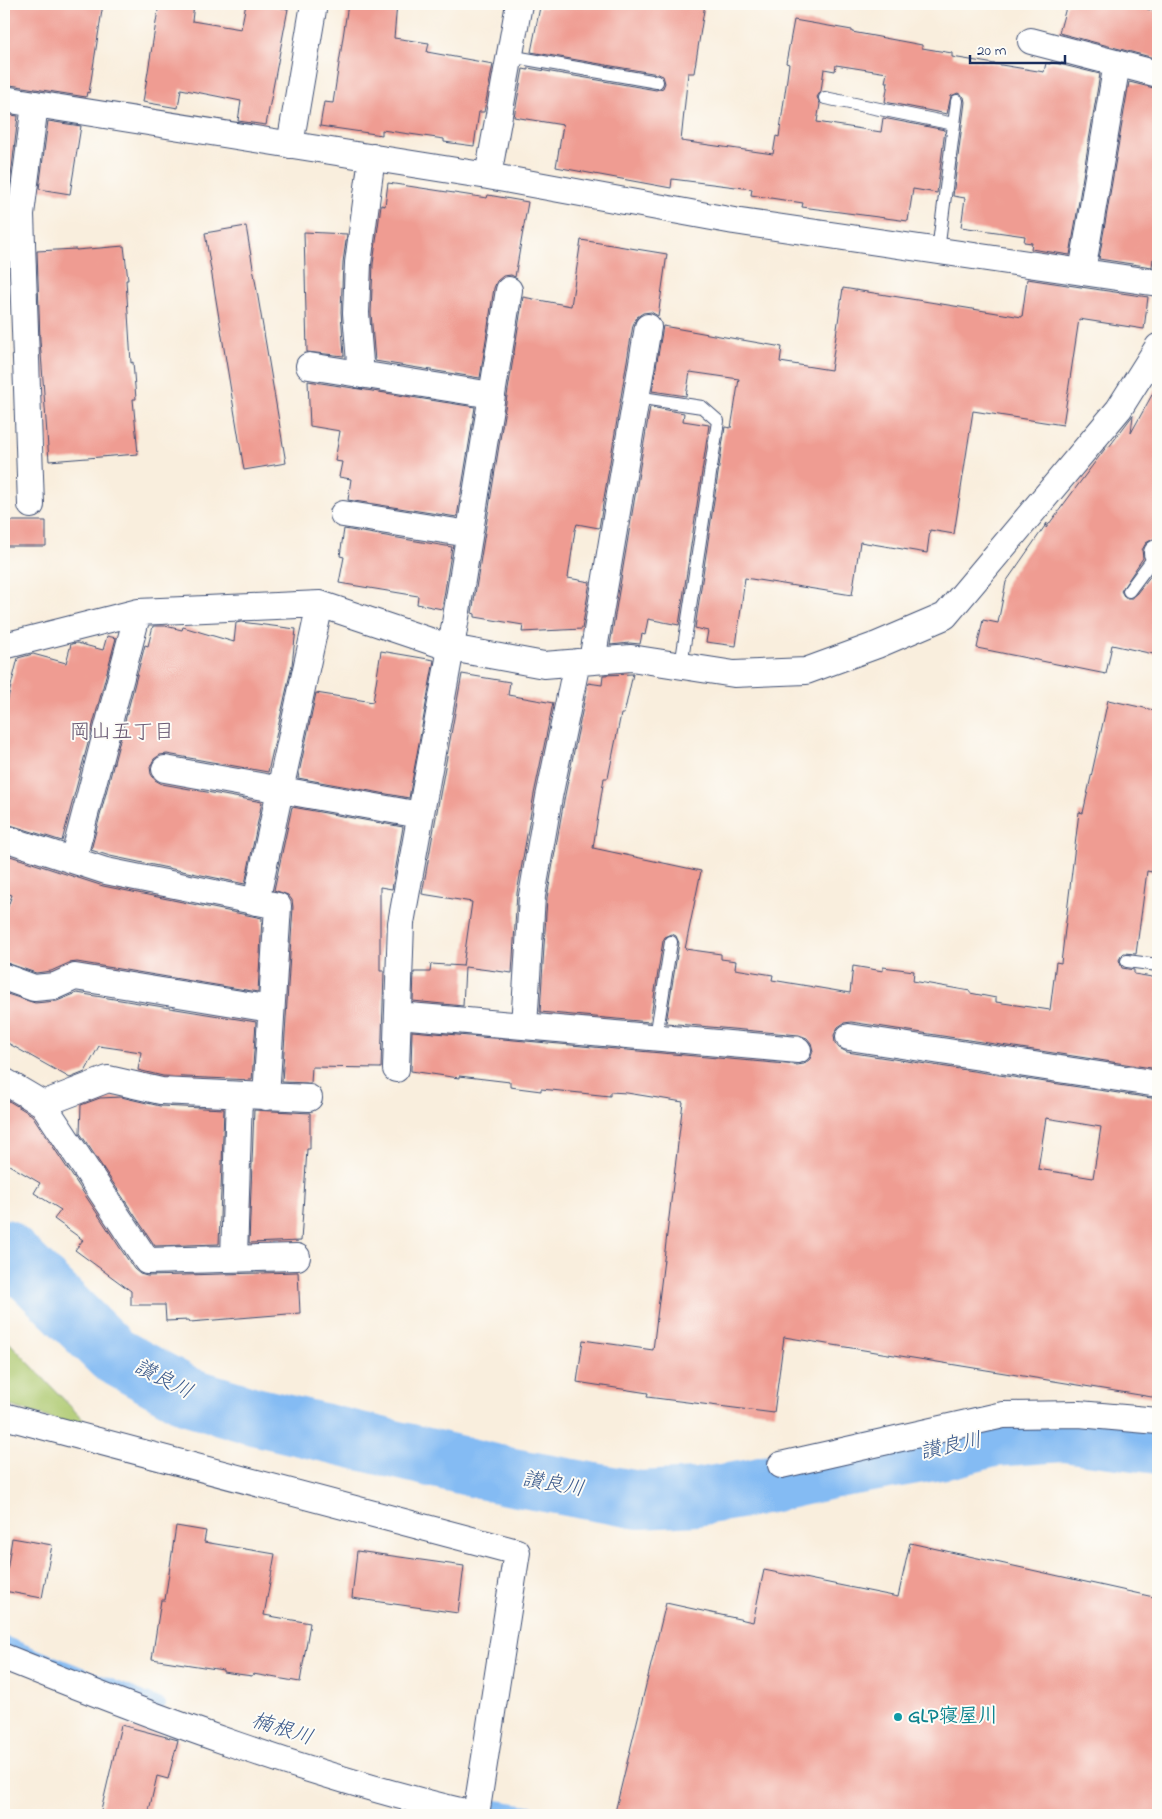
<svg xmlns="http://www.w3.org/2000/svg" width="1162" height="1819" font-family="'Indie Flower','Klee One',sans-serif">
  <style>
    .green { fill: #adc970; stroke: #647c67 }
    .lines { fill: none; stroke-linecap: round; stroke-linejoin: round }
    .stream { stroke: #84bbf3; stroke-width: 10 }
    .river { stroke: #84bbf3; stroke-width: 58 }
    .building { fill: #ef9c92; fill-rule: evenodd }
    .service-casing { stroke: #3c4c71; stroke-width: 14 }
    .minor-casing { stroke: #3c4c71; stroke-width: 28 }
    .service { stroke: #fff; stroke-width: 12 }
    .minor { stroke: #fff; stroke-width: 26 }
    .culture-dot { fill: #0f9aa8; stroke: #fdfcf7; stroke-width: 2 }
    .labels { text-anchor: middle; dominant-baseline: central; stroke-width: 4; stroke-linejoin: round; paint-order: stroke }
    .culture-label { font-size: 20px; font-weight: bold; fill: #0d838f; stroke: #fdfcf7; text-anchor: start }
    .neighbourhood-label { font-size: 21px; fill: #655570; stroke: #fdfcf7 }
    .water-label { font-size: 21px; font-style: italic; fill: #3a598b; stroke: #fdfcf7 }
  </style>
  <rect width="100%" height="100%" fill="#fdfcf7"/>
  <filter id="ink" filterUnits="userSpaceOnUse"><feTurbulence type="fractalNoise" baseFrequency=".02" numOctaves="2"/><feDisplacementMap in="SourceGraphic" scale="10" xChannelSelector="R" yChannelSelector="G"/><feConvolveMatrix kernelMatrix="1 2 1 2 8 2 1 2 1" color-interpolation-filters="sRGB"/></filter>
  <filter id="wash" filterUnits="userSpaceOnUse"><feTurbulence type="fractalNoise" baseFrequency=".0096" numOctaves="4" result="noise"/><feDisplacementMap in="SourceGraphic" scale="20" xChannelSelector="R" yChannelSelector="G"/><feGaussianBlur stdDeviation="1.12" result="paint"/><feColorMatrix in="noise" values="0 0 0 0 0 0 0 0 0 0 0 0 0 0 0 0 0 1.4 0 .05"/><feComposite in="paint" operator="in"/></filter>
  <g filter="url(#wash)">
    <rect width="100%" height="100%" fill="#f9eedd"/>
    <!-- green -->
    <path class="green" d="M4 1337 95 1432 4 1404Z"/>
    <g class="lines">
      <!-- stream -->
      <path class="stream" d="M4 1641 161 1704
        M477 1802 560 1815"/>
      <!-- river -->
      <path class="river" d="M4 1248 113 1355 188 1396 254 1416 507 1476 639 1500 697 1497 752 1488 831 1470 951 1449 994 1438 1063 1433 1158 1445"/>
    </g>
    <g id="blocks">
      <!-- building -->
      <path class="building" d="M4 4H103L89 93 87 92 86 97 4 84Z
        M159 4H194L192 21 241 29 246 4H260L288 9 266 125 238 121 241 101 181 89 178 108 143 102Z
        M348 4H397L394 38 429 43 427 52 493 64 484 112H479L474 146 444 142V139L382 130V135L320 126 324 102 333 103Z
        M546 4H705L694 73H688L681 141 773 154 776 136 779 137 789 64 786 63 794 20 852 30V32L922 45V48L952 53V57L1044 72 1046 63 1050 64 1051 62 1100 74 1070 255 1031 249 1032 243 1024 242 1025 236 961 227 965 198 953 196 965 102 964 97 958 93 951 96 947 114 885 102 888 82H885L887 73 836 65 835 71 824 69 821 91 817 97 820 104 817 122 881 132 883 118 945 130 937 193 913 189 908 221 802 207 803 203 751 195 752 189 672 179 671 188 556 167 563 125 514 117 523 69 528 70V68L656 90 663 88 665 83 663 76 658 74 531 52 540 7 545 8Z
        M1067 4H1148L1147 9 1158 12V59L1059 33Z
        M1129 82 1158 89V231L1155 259H1153L1152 267 1099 259Z
        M4 114 18 116 10 185 4 184Z
        M48 121 81 126 70 194 39 189Z
        M388 183 487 198 488 195 528 202 515 277 511 275 503 276 497 281 494 288 480 378 375 361 371 313 373 264 381 205 385 206Z
        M246 226 286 463 244 470 205 233Z
        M304 232 347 234 343 262 341 312 344 356 307 352Z
        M581 240 667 254 658 316 651 312 643 313 637 317 633 325 599 528 577 524 575 530 568 578 590 582 582 629 522 632 523 625 475 617V614L472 613 523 297 571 306Z
        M124 246 128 280H126L131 363 133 362 136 399H133L138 454 49 461 40 340 37 251 76 249V250Z
        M1027 279 1148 297 1144 329 1079 319 1063 425 973 411 954 534 930 530 927 553 860 542 852 595 745 578 736 646 706 642 708 631 695 628 725 427 731 428 739 379 690 372 686 396 652 391 663 326 782 347 780 362 831 370 843 288 1022 317Z
        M308 381 475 407 457 517 348 500 351 479 339 477 342 462 335 461 340 431 310 426Z
        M1158 384V538L1153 539 1146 543 1142 550 1143 558 1121 591 1125 598H1133L1156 569H1158V655L1112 645 1106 674 977 648 983 620 998 623 1006 582 1047 523 1046 528 1107 446 1109 447 1133 415 1131 433Z
        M650 407 684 413 683 421 709 425 679 625 648 619 645 635 642 634 640 644 630 643 610 645Z
        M4 521H46V546H4Z
        M344 529 452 547 442 609 417 604 418 596 339 583 344 557 340 556Z
        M241 622 296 629 292 665 268 772 167 754 160 755 154 759 150 767 151 774 155 780 162 784 262 802 245 884 110 856 91 850 145 645 148 646 153 626H165L182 630 183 627 234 642 236 623Z
        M107 636 116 638 62 841 4 823V714L18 658 33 654 66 663 71 644 77 643 103 650Z
        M381 651 434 660 409 798 298 778 316 693 373 702Z
        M462 674 510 682 508 695 553 703 534 794 517 893 512 973 465 967 463 1006 413 1001 414 972H430L431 964 463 966 472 902 422 894Z
        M633 674 624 714H621L608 778H604L593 848 701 871 685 949 721 954V959L736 961 735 969 773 975 772 980 850 993 853 966 883 971V967L914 971 913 981 970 991V993L996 998V1002L1050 1010 1056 962 1061 963 1079 812 1083 813 1108 700 1158 711V824L1152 872 1147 871 1136 954 1124 953 1121 956 1119 960 1122 968 1134 970V974L1158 978V1069L851 1022 844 1023 838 1027 834 1035 835 1043 839 1048 847 1052 1158 1099V1398L784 1337 774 1413 647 1397 648 1393 577 1382 583 1340 653 1350 683 1102 627 1093 610 1092V1096L541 1089V1091L510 1087V1082L459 1076V1078L411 1071 412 1031 797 1065 804 1064 810 1059 813 1051 811 1043 807 1038 799 1035 666 1023 679 943 676 936 672 934 665 937 663 941 650 1022 540 1012 547 898 564 800 588 683 602 685 603 675ZM1046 1118 1101 1127 1093 1178 1038 1169Z
        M292 807 403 827 392 889 380 887V971H384L381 1068 312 1067 311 1083 282 1082 293 907 292 900 288 895 274 890Z
        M4 854 103 886 262 918 258 992 77 962 69 963 51 971 36 973 4 962V917L12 895 4 892Z
        M4 993 35 1003 57 1001 77 993 256 1022 252 1080 163 1076 138 1070 141 1052 99 1046 85 1072 70 1078 4 1041Z
        M121 1097 160 1106 224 1109 219 1244 155 1246 80 1133 81 1105 100 1098Z
        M4 1098 32 1115 134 1269 140 1274 147 1276 298 1272 300 1313 190 1322 189 1320 166 1321 165 1305H131V1291L75 1250 83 1240 54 1219 61 1210 34 1193 40 1183 4 1162Z
        M254 1110 310 1113V1149H307L301 1241 249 1243Z
        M176 1526 206 1531 204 1542 275 1554 264 1615 310 1623 300 1682 253 1674 252 1676 223 1672V1670L152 1659 161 1600H165Z
        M12 1538 52 1545 42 1598 4 1591Z
        M910 1543 1158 1598V1815H629L615 1812 666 1603 753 1622 764 1570 898 1597Z
        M357 1551 464 1566 458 1613 352 1598Z
        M121 1725 178 1740 168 1779 157 1776 148 1815H100Z"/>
    </g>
  </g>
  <g filter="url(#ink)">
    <use href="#blocks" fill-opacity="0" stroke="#3c4c71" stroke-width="1"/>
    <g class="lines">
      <defs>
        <path id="service" d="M509 56 657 82
          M825 98 954 124
          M938 251 957 101
          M636 397 702 407 718 421 681 666
          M1129 591 1158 552
          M1127 961 1158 965
          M656 1037 671 942"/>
        <path id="minor" d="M1031 41 1158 74
          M4 99 488 176 734 221 1158 283
          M290 145 314 4
          M488 176 519 4
          M1082 272 1117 63
          M309 366 492 395
          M361 375 356 313 358 263 372 157
          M31 505 21 214 35 104
          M343 514 469 534
          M1157 553 1158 554
          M4 646 138 612 320 604 451 648 544 665 631 658 734 674 806 671 877 645 945 616 1119 409 1158 347
          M592 661 648 327
          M165 769 420 815
          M4 838 106 871 278 906 266 1097
          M73 860 138 612
          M256 902 320 604
          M4 977 34 988 55 986 75 977 271 1009
          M398 1015 798 1050
          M524 1026 532 896 549 797 577 662
          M849 1037 1158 1084
          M396 1069 401 923 451 648 509 290
          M4 1081 43 1104 108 1079 161 1091 309 1098
          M43 1104 147 1261 297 1257
          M234 1258 239 1095
          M4 1416 517 1552 476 1815
          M781 1465 1003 1415 1079 1414 1158 1421
          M4 1657C158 1719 315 1778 477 1815"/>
      </defs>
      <!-- service casing -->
      <use href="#service" class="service-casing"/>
      <!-- minor casing -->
      <use href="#minor" class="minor-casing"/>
      <!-- service -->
      <use href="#service" class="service"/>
      <!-- minor -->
      <use href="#minor" class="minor"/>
    </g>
  </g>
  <!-- markers -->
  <circle class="culture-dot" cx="898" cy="1717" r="5"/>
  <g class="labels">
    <!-- culture labels -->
    <g class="culture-label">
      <text x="908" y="1717">GLP寝屋川</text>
    </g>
    <!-- neighbourhood labels -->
    <g class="neighbourhood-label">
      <text x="122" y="733">岡山五丁目</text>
    </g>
    <!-- water labels -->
    <g class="water-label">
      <text transform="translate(163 1380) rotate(27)">讃良川</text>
      <text transform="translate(951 1447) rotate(-12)">讃良川</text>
      <text transform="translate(553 1485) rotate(10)">讃良川</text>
      <text transform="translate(282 1730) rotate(18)">楠根川</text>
    </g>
  </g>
  <!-- margin -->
  <rect width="1162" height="1819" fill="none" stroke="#fdfcf7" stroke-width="20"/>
  <!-- scale -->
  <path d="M970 55v8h95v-8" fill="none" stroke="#1b2f5e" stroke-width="2.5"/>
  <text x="977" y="55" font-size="15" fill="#1b2f5e" stroke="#fdfcf7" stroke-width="4" paint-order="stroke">20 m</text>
</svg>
